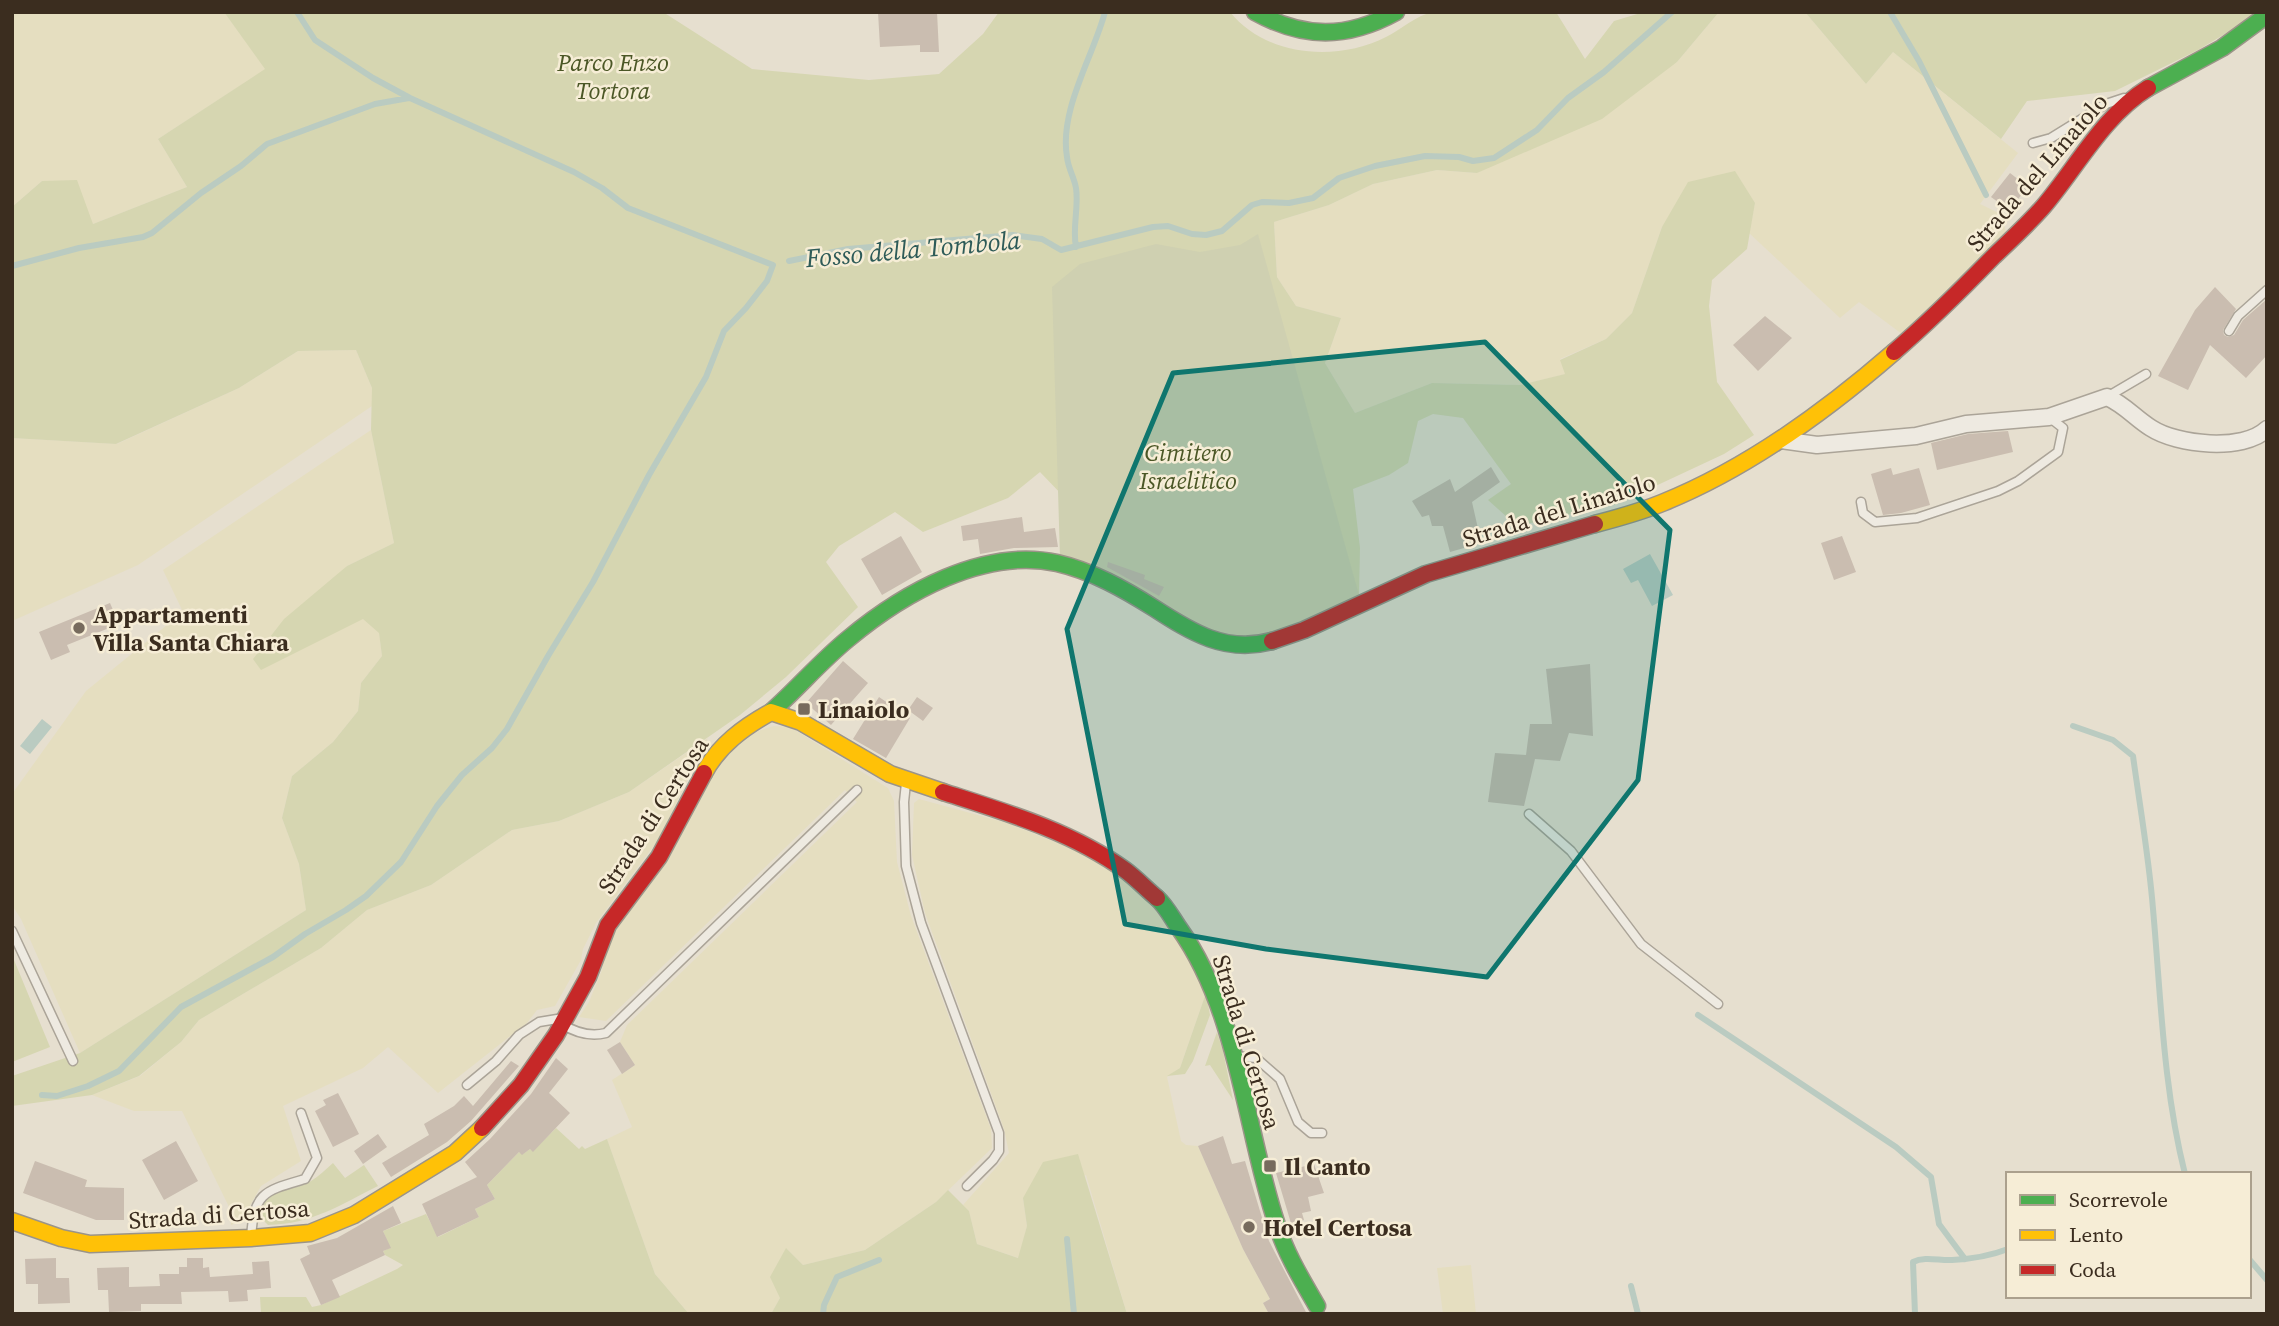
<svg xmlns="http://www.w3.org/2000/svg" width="2279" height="1326" font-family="'Source Serif 4',serif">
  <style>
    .farmland { fill: #e5dec0 }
    .green { fill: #d6d6b1 }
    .cemetery { fill: #cfd0b1 }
    .water { fill: #bacbc1 }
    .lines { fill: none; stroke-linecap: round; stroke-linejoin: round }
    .stream { stroke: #bacbc1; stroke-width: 6 }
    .building { fill: #cabdb0 }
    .lane-casing { stroke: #aba498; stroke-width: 11 }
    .street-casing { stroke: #aba498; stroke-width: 19 }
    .fast-casing { stroke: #9b9488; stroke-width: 19 }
    .slow-casing { stroke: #9b9488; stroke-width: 19 }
    .jam-casing { stroke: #9b9488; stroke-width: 19 }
    .lane { stroke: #eeeae1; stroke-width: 8 }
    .street { stroke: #eeeae1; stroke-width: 16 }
    .fast { stroke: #4caf50; stroke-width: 16 }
    .slow { stroke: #ffc107; stroke-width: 16 }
    .jam { stroke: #c62828; stroke-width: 16 }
    .marked { fill: #0f766e; fill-opacity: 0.2; stroke: #0f766e; stroke-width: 5; stroke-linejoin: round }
    .poi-dot { fill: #776b5d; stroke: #f6edd6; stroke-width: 2.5 }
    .labels { text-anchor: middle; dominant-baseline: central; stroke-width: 5; stroke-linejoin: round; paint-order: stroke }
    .park-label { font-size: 24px; font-style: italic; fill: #4b5726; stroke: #f6edd6 }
    .street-label { font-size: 24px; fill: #3b2d1f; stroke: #f6edd6 }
    .poi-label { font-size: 24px; font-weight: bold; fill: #3b2d1f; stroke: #f6edd6; text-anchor: start }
    .water-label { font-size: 26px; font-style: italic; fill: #2e5b58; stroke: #f6edd6 }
  </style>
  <rect width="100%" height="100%" fill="#e6dfcf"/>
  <!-- farmland -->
  <path class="farmland" d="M12 12H224L266 69 158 139 187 187 93 224 42 181 12 207Z
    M1719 12H1805L1866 84 1893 52 2018 153 1980 204 2001 214 2006 232 1902 334 1859 302 1840 318 1749 233 1755 203 1662 227 1632 313 1606 339 1560 359 1566 374 1520 385 1432 383 1355 413 1325 363 1341 318 1296 306 1277 277 1274 222 1329 205 1373 184 1437 170 1477 173 1677 62Z
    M356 350 372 388V406L138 565 12 621V438L117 444 239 388 298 351Z
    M371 430 394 543 347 566 261 669 363 618 379 632 382 656 361 683 358 711 333 742 292 776 282 818 299 864 306 910 80 1053 21 919 12 905V794L86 691 183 612 163 570Z
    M774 726 790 727 888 788 894 801 897 862 911 916 991 1129 992 1148 936 1202 865 1250 803 1265 787 1249 780 1298 771 1314H689L655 1274 607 1139 632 1127 612 1080 635 1065 620 1042 627 1025 857 802 845 790 606 1021 579 1017 589 1002 602 970 607 938 720 760 737 743 758 731Z
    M708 738 659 839 596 923 583 949 581 960 555 1006 537 1010 527 1023 438 1093 388 1047 363 1068 283 1106 301 1161 261 1186 245 1215 239 1222 231 1225V1211L182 1111H134L92 1095 140 1076 181 1042 199 1020 321 948 367 910 431 885 512 830 559 821 629 792Z
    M919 799 1007 823 1075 850 1122 877 1150 901 1172 929 1206 993 1180 1068 1167 1077 1181 1141 1186 1145 1198 1146 1243 1249 1270 1299 1263 1303 1269 1314H1127L1086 1175 1023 1198 1027 1226 1019 1258 977 1244 969 1211 963 1205 1009 1153 1004 1129 925 913 912 855 914 803Z
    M1471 1265 1476 1314H1443L1437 1268Z"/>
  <!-- green -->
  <path class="green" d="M224 12H663L752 69 869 80 939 74 983 34 999 12H1230C1266 57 1337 62 1386 37 1401 30 1416 15 1433 12 1445 10 1458 12 1470 12 1499 12 1527 12 1556 12L1585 59 1614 21 1644 12H1719L1677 62 1602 119 1477 173 1437 170 1373 184 1329 205 1274 222 1277 277 1296 306 1341 318 1325 363 1355 413 1432 383 1520 385 1565 374 1560 360 1606 339 1632 313 1662 227 1688 182 1735 171 1755 203 1747 249 1712 280 1709 306 1717 382 1754 435 1724 454 1617 504 1517 526 1488 500 1511 484 1463 418 1433 414 1418 421 1408 463 1389 475 1353 489 1360 548 1359 595 1065 498 1040 472 1008 498 923 532 895 512 839 546 826 562 858 607 786 677 740 715 629 792 559 821 512 830 431 885 367 910 321 948 199 1020 181 1042 139 1076 92 1095 12 1106V1076L80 1053 306 910 299 864 282 818 292 776 333 742 358 711 361 683 382 656 379 633 363 619 261 670 253 659 284 619 347 566 394 543 371 430 372 388 356 350 298 351 239 388 116 444 12 438V207L42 181 77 180 93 224 187 187 158 139 265 69Z
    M1805 12H2256L2240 25 2198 50 2115 91 2027 101 2001 139 1893 52 1866 84Z
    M12 960H14L50 1047 12 1062Z
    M1206 993 1210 1015 1193 1061 1185 1074 1167 1076 1180 1068Z
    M1217 1032 1223 1051 1233 1100 1210 1065 1205 1066Z
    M556 1128 579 1149 582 1146 585 1149 607 1139 655 1274 689 1314H218L261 1313 260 1297H306L312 1307 321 1305 397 1269 403 1265 385 1255 383 1251 390 1248 383 1231 426 1214 438 1237 479 1217 475 1209 495 1199 487 1185 519 1152 523 1154 530 1149 533 1151Z
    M1078 1154 1127 1314H771L780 1298 770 1277 786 1248 803 1265 865 1250 936 1202 948 1190 969 1211 977 1244 1018 1258 1027 1226 1023 1198 1043 1162Z
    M333 1163 345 1178 364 1165 378 1186C340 1205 312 1224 268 1225L260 1217C263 1185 289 1194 311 1181 319 1176 326 1169 333 1163Z"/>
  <!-- cemetery -->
  <path class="cemetery" d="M1258 234 1359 595C1324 614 1285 632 1245 637 1236 638 1226 636 1218 634L1060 558 1052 287 1080 264 1156 244 1200 252 1240 245Z"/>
  <!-- water -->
  <path class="water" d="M1650 554 1673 595 1652 606 1638 580 1631 583 1623 569Z
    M42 719 52 727 30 754 20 746Z"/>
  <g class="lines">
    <!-- stream -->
    <path class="stream" d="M1890 12 1919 61 1986 195
      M1076 247C1072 227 1079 208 1076 188 1074 177 1068 168 1067 157 1059 110 1093 57 1105 12
      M789 261 848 249 1013 235 1042 239 1061 250 1153 227 1168 226 1192 234 1206 235 1222 231 1252 205 1262 202 1289 203 1313 198 1339 178 1375 166 1425 156 1459 157 1473 161 1494 158 1537 130 1568 98 1604 72 1672 12
      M12 266 79 248 143 237 152 233 201 193 241 166 267 144 375 104 409 98
      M2073 726 2113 740 2133 756C2140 807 2149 858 2153 909 2161 998 2163 1087 2185 1174
      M1698 1015 1896 1147 1931 1177 1939 1224 1965 1259
      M42 1095 57 1096 88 1086 119 1071 181 1007 273 957 305 934 346 910 366 896 401 862 437 806 462 775 492 748 507 729 548 656 593 582 649 475 706 377 724 331 746 308 767 281 773 265 628 208 602 188 574 172 410 98 373 78 315 40 297 12
      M1067 1239 1074 1314
      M2249 1259 2267 1280
      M1631 1286 1638 1314
      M823 1314 824 1305 837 1277 879 1260
      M1915 1314 1913 1262C1925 1256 1940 1261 1952 1260 1971 1259 1990 1256 2008 1249"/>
  </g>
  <!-- building -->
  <path class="building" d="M878 12H937L939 52H920V45L880 47Z
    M2010 173 2028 187 2009 210 1991 197Z
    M2215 287 2236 309 2223 330 2224 335 2228 337 2234 335 2243 320 2267 299V355L2246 378 2210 345 2188 390 2158 376 2195 310Z
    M1765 316 1792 338 1758 371 1733 345Z
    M2008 431 2013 452 1937 470 1931 443 1968 434Z
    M1491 467 1500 482 1472 502 1479 533 1469 535 1471 546 1450 552 1443 526H1432L1429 515 1422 517 1412 501 1450 479 1455 492Z
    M1891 468 1893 475 1919 468 1930 505 1901 513 1883 515 1871 474Z
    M1022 517 1024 532 1055 528 1058 547 1014 548 980 554 978 539 963 541 961 526Z
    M901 536 922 572 882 595 861 559Z
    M1842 536 1856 572 1834 580 1821 543Z
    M1108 562 1145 575 1144 579 1164 587 1159 596 1107 567Z
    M110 603 119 624 67 645 70 652 51 660 39 632Z
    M843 661 868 683 831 725 806 703Z
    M1590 664 1593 736 1569 733 1560 761 1535 759 1524 806 1488 802 1495 753 1526 755 1530 724H1552L1546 669Z
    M879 697 910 718 886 758 853 739Z
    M917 697 933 708 923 721 908 710Z
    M620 1042 635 1065 622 1074 607 1050Z
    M556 1058 568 1069 549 1093 570 1113 533 1152 530 1149 522 1155 519 1152 487 1185 495 1199 475 1209 479 1217 437 1237 422 1204 477 1177 465 1162 490 1139 531 1094Z
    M511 1061 519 1066 471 1121 447 1142 391 1177 382 1163 429 1135 424 1124 454 1106 464 1096 473 1106Z
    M338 1093 359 1134 333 1147 315 1111 326 1105 323 1100Z
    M378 1134 387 1147 363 1164 354 1151Z
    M1223 1136 1232 1164 1245 1161 1269 1241 1307 1314H1269L1263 1303 1270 1299 1243 1249 1198 1146Z
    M176 1141 198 1181 164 1200 142 1160Z
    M35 1161 87 1180 85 1187 124 1188V1220H96L23 1193Z
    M1314 1164 1324 1193 1308 1197 1311 1211 1302 1213 1304 1220 1296 1223 1297 1229 1293 1230 1276 1173Z
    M393 1206 401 1223 383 1231 391 1248 383 1251 385 1255 332 1280 340 1297 321 1305 300 1259 310 1254 307 1246 337 1238Z
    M56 1258V1278H69L70 1303 38 1304V1284H26L25 1259Z
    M187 1258H203V1268L209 1267 210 1277 253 1274 252 1262 269 1261 271 1288 247 1290 248 1301 229 1302 228 1291 181 1292 182 1304H141V1311L109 1312 108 1290H98L97 1268 129 1267V1287L160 1286 159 1274H179V1267H187Z"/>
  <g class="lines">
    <defs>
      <path id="lane" d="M2033 143 2051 138 2106 104 2124 98
        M2229 331 2238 316 2267 290
        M2107 397 2146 374
        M1861 502 1863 513 1875 522 1917 518 1998 491 2018 481 2058 452 2063 428 2049 417
        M906 783 904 802 906 866 921 923 999 1133V1151L993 1160 967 1186
        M1529 814 1571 851 1641 944 1718 1004
        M12 931 73 1061
        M562 1024C576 1033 590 1037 606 1033L857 790
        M1236 1056 1256 1058 1280 1079 1298 1122 1311 1133H1322
        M467 1085 496 1061 519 1035 539 1022 563 1018
        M251 1238C254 1192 264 1191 305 1179L317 1158 301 1113"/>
      <path id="street" d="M1781 440 1817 445 1916 436 1966 424 2049 417 2107 397C2125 405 2135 418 2151 428 2177 445 2243 452 2267 429"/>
      <path id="fast" d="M1255 12C1304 39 1347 39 1396 12
        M2148 88 2222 48 2267 15
        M771 712C798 688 821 661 848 639 903 593 984 547 1057 563 1092 571 1124 589 1154 608 1191 632 1226 654 1272 641
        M1157 898C1166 906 1172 918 1179 928 1239 1012 1245 1129 1277 1225 1286 1254 1302 1280 1317 1306"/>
      <path id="slow" d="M1595 524C1618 518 1640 512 1662 503 1747 469 1825 412 1894 352
        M704 773C719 745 744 727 771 712L801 722 890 774 943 792
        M12 1221 61 1238 90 1244 251 1238 310 1233 354 1215 455 1153 482 1128"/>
      <path id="jam" d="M1894 352C1929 322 1962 289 1994 256 2011 240 2028 224 2043 207 2077 167 2103 116 2148 88
        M1272 641 1304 630 1426 574 1595 524
        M943 792C1005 812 1071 831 1125 870 1136 878 1146 889 1157 898
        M482 1128 521 1085 556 1035 588 977 608 925 659 857 704 773"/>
    </defs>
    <!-- lane casing -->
    <use href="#lane" class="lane-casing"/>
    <!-- street casing -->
    <use href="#street" class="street-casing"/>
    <!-- fast casing -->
    <use href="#fast" class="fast-casing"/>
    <!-- slow casing -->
    <use href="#slow" class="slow-casing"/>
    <!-- jam casing -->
    <use href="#jam" class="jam-casing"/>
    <!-- lane -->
    <use href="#lane" class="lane"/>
    <!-- street -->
    <use href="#street" class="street"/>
    <!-- fast -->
    <use href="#fast" class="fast"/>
    <!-- slow -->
    <use href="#slow" class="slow"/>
    <!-- jam -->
    <use href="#jam" class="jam"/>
  </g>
  <!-- marked area -->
  <path class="marked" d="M1485 342 1670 530 1638 780 1487 977 1266 949 1125 924 1067 629 1173 373Z"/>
  <!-- markers -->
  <g class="poi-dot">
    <circle cx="79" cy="628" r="7"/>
    <rect x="797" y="702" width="14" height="14" rx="3.5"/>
    <rect x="1263" y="1159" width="14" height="14" rx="3.5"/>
    <circle cx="1249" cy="1227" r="7"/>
  </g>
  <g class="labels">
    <!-- park labels -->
    <g class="park-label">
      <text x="613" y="62">Parco Enzo<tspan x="613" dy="28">Tortora</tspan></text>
      <text x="1188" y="452">Cimitero<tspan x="1188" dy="28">Israelitico</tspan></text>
    </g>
    <!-- street labels -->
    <g class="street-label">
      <text transform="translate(2037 172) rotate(-49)">Strada del Linaiolo</text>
      <text transform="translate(1559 510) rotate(-17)">Strada del Linaiolo</text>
      <text transform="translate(653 815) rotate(-57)">Strada di Certosa</text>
      <text transform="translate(1247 1042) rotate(73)">Strada di Certosa</text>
      <text transform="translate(219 1214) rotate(-4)">Strada di Certosa</text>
    </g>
    <!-- poi labels -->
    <g class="poi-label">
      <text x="93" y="614">Appartamenti<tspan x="93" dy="28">Villa Santa Chiara</tspan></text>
      <text x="818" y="709">Linaiolo</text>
      <text x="1284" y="1166">Il Canto</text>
      <text x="1263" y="1227">Hotel Certosa</text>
    </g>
    <!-- water labels -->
    <g class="water-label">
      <text transform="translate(913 249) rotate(-5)">Fosso della Tombola</text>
    </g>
  </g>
  <!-- border -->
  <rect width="2279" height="1326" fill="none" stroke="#3b2d1f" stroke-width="28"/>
  <!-- legend -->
  <rect x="2006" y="1172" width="245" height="126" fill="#f6edd6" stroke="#aba08d" stroke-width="2"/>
  <rect x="2020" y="1195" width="35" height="10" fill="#4caf50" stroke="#aba08d" stroke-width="2"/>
  <text x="2069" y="1207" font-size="21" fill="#3b2d1f">Scorrevole</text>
  <rect x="2020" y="1230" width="35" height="10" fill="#ffc107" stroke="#aba08d" stroke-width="2"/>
  <text x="2069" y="1242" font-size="21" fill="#3b2d1f">Lento</text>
  <rect x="2020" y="1265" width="35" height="10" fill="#c62828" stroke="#aba08d" stroke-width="2"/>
  <text x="2069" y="1277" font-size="21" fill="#3b2d1f">Coda</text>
</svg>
